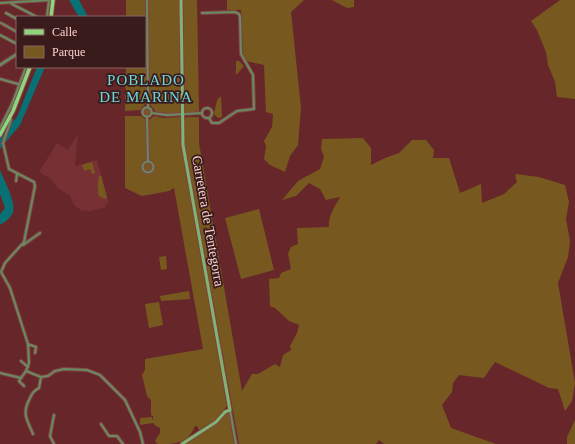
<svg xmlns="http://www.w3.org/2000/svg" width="575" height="444" font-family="Georgia,serif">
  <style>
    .built { fill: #773034 }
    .green { fill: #775920 }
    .water { fill: #077175 }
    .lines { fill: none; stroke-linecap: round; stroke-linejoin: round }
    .minor-casing { stroke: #824547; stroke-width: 4 }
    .tertiary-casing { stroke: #824547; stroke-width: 4.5 }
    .secondary-casing { stroke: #824547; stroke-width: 5 }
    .primary-casing { stroke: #824547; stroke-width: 5.5 }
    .minor { stroke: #688b60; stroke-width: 2 }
    .tertiary { stroke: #688b60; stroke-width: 2.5 }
    .secondary { stroke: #7eb571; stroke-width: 3 }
    .primary { stroke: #8ed57d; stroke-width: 3.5 }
    .labels { text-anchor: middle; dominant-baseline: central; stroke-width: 3.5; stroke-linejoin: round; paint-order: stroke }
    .street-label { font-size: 14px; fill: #fbd1d0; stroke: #391b1b }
    .neighbourhood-label { font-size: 15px; letter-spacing: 1px; fill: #6cd9de; stroke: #391b1b }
  </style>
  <rect width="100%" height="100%" fill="#672629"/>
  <!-- built -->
  <path class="built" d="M78 134 75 166 97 160 109 203 105 204 106 207 87 212V210L82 211 74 205 70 196 58 188 51 179 39 172 57 143 68 150Z"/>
  <!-- green -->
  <path class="green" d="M126 0H179L180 113H167L156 112 149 103 145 104 140 110 125 111 126 67H145V17H126Z
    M183 0H197L199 111 187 113 185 112Z
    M227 0H304L291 12 301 108 298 145 290 156 285 172 270 165 264 159 266 146 264 141 272 127 273 114 266 112 264 65 246 61 243 54 241 10H227Z
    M332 0H354V7L347 8Z
    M560 0H575V99L557 97 555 82 548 65 546 52 537 30 531 21Z
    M236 61H239L244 66 237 74H236Z
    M26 67H29L13 111 0 135V128L12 104Z
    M221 96 222 117 218 118 214 114 217 100Z
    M142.5 112a4.5 4.5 0 1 1 9 0a4.5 4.5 0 1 1-9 0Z
    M125 116H141L146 120H149L154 116 164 118 180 117 181 146 227 406 215 420 199 430 197 426H195C188 444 175 444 158 444L155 441 160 433V428L156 426 153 423 140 425V418L152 417 153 421V416L151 415V400L147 396 142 375 145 370V359L203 349 174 188 169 191 142 196 125 188Z
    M187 117H199V143L242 391 252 374H258L275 364 280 367 283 355 291 350 290 346 297 333 299 325 289 321 275 308 270 306 269 279 279 278 281 273 291 269 288 254 291 247 298 244 297 228 329 227C328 215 335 207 340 197L326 200 320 189 309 183 296 196 282 200 298 181 320 169 324 157 321 149 322 139 363 138 371 148V165L385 158 399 153 412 140H426L434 150 433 158H449L460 193 481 184 482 203 504 194 517 182 515 174 539 177 565 185 569 202 566 219 570 241 568 257 558 283 575 383 572 401 565 411 558 389 549 388 495 362 484 378 459 375 453 383 452 392 442 405 451 428 496 444H384L379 440 376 444H239L185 146V118Z
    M92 162 95 173 92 174 90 169 84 171 82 165Z
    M101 175 107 198 105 199 99 196C97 189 98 183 99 176Z
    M259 209 274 270 241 279 225 218Z
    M166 256 167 269 161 270 159 257Z
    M189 291 190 299 161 301 160 296Z
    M159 302 163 325 149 328 145 304Z
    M224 414H229L234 444H185L216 423Z
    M575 420V444H567V437Z"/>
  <!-- water -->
  <path class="water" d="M69 0H79L88 17H79Z
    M37 67H45L20 125 0 149V136L17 117Z
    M0 170C4 180 16 202 13 212 11 218 5 222 0 225V214L5 208 0 194Z"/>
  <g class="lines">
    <defs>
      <path id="minor" d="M147 0 148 108
        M0 3 50 0
        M12 4 37 17
        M6 13 17 19
        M202 13 235 12 239 14 240 17 241 54 253 75 254 109 237 111 219 123H212L209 118
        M47 17 49 0
        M1 23 17 32
        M0 35 17 44
        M0 79 18 84
        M142.5 112a4.5 4.5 0 1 1 9 0a4.5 4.5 0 1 1-9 0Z
        M202 113a5 5 0 1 1 10 0a5 5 0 1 1-10 0Z
        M152 113 167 115 202 113
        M147 117 148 162
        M0 128 12 104 26 67
        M142.5 167a5.5 5.5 0 1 1 11 0a5.5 5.5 0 1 1-11 0Z
        M16 181 17 174
        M23 245 40 233
        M28 344 36 347 35 353
        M21 361 28 367
        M26 371 41 377 48 376 55 371 64 369 87 370 100 375 125 400 140 432 143 444
        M0 373 21 378 26 371 29 363 28 344 10 288 1 272 5 263 24 242 35 186 34 182 9 169 3 143 11 120 10 117
        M21 378 19 381 24 386
        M230 410 236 444
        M101 424 109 436H117L123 444
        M33 434C27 420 22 414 29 400 32 394 33 391 39 388L41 377
        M54 444 50 436 54 415"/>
      <path id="tertiary" d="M0 65 17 54"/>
      <path id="secondary" d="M181 0 183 145 230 410 225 412 216 422 182 444"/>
      <path id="primary" d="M51 17 53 0
        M0 135 13 111 30 67"/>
    </defs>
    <!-- minor casing -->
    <use href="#minor" class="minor-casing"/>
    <!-- tertiary casing -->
    <use href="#tertiary" class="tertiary-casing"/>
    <!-- secondary casing -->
    <use href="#secondary" class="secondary-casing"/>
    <!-- primary casing -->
    <use href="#primary" class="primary-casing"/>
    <!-- minor -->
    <use href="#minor" class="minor"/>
    <!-- tertiary -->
    <use href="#tertiary" class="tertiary"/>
    <!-- secondary -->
    <use href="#secondary" class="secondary"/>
    <!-- primary -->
    <use href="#primary" class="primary"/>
  </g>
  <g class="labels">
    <!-- street labels -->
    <g class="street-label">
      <text transform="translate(208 221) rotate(80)">Carretera de Tentegorra</text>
    </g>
    <!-- neighbourhood labels -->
    <g class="neighbourhood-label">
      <text x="146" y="80">POBLADO<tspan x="146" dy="17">DE MARINA</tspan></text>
    </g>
  </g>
  <!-- legend -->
  <rect x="16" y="16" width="130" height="52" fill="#391b1b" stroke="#876463"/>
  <rect x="24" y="29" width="20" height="6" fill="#8ed57d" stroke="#876463"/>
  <text x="52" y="36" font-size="12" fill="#fbd1d0">Calle</text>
  <rect x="24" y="46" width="20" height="12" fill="#775920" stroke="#876463"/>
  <text x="52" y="56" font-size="12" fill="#fbd1d0">Parque</text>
</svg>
